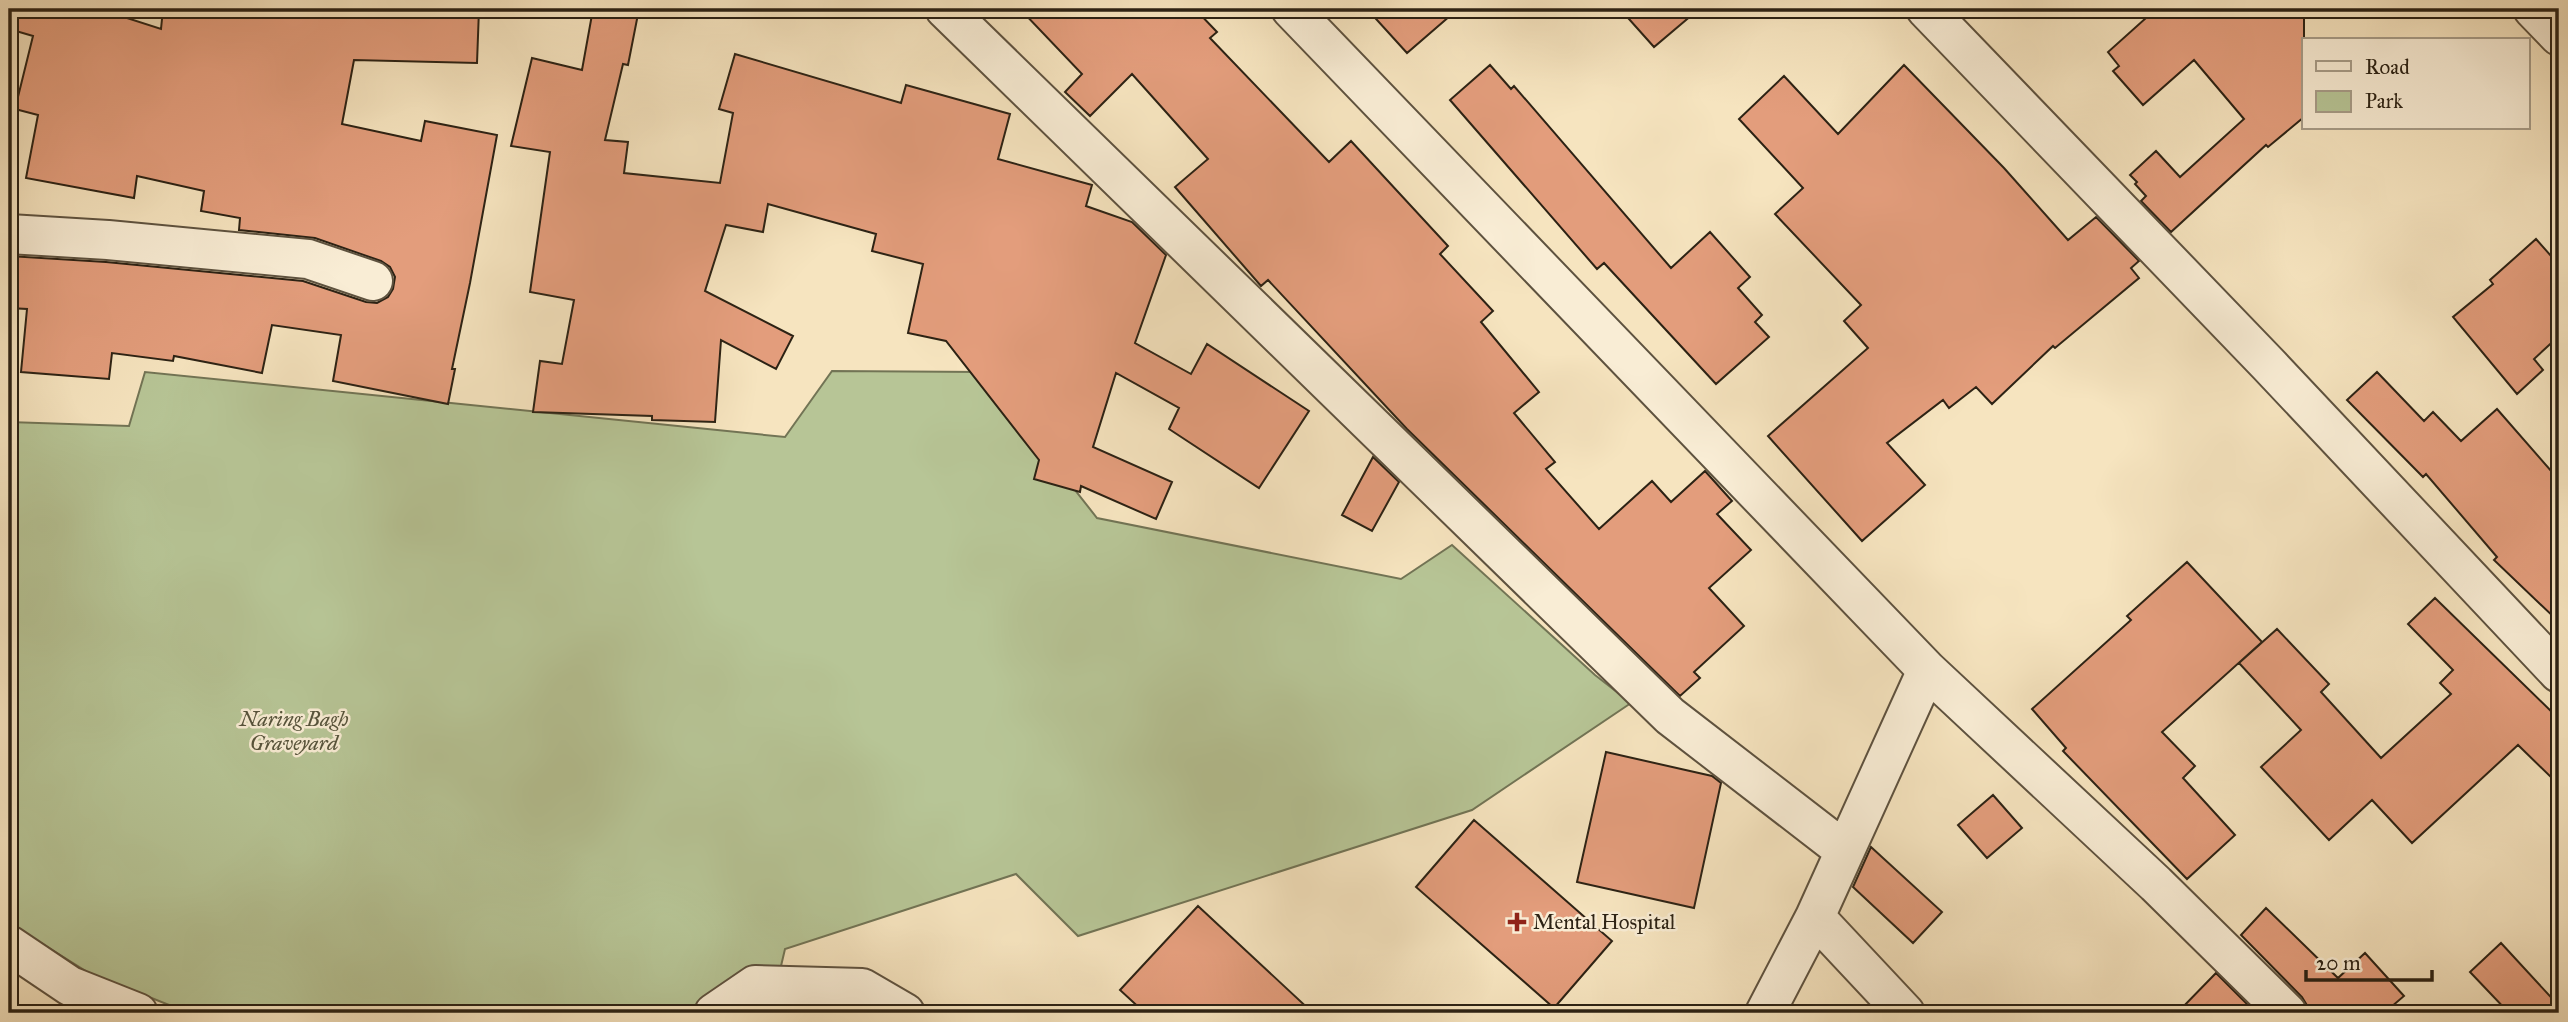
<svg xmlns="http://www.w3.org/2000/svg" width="2568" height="1022" font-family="'IM FELL Great Primer',serif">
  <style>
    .green { fill: #b7c596; stroke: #727455; stroke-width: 2 }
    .building { fill: #e39d7c; stroke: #2c2214; stroke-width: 2 }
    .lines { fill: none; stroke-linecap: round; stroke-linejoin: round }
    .minor-casing { stroke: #5e523f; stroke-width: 42 }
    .minor { stroke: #f9edd5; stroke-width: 38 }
    .poi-dot { fill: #8f2418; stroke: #f9edd5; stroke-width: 2.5 }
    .labels { text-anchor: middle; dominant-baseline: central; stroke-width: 5; stroke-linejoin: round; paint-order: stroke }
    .park-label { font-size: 21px; font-style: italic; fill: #56533b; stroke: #f9edd5 }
    .poi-label { font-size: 21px; fill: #2c2214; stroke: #f9edd5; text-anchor: start }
  </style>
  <rect width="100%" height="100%" fill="#f6e4bf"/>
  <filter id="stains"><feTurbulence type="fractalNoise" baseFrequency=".00286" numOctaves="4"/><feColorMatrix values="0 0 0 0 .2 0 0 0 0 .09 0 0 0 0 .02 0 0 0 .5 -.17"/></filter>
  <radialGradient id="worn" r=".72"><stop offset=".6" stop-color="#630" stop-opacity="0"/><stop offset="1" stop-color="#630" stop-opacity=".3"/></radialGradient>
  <!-- green -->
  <path class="green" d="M832 371 982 372 1097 518 1401 579 1452 545 1595 675 1631 703 1472 810 1078 936 1016 874 785 949 777 983 715 1013H189L89 973 9 923V422L129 426 145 372 785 437Z"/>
  <!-- building -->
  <path class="building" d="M9 9H99L161 29 163 9H479L477 63 354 60 342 124 421 141 425 121 497 135 470 283 452 369H455L448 404 333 381 341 335 272 325 262 373 174 356 173 361 112 353 109 379 21 372 27 309 9 308V256L106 262 303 281 366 302 377 303 388 297 393 289 395 277 390 267 381 261 315 238 239 230 240 218 201 211 204 191 137 176 134 198 26 178 38 115 15 109 33 36 9 29Z
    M593 9H639L628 65 623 64 605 140 628 142 624 173 720 183 733 113 719 109 735 54 901 103 906 85 1010 114 998 159 1092 185 1086 206 1132 222 1166 255 1135 343 1191 374 1207 344 1309 411 1259 488 1169 429 1179 408 1116 373 1093 447 1172 482 1156 519 1081 486 1080 492 1034 479 1039 460 946 341 908 333 923 264 872 251 876 234 768 204 763 232 726 225 705 291 793 336 776 369 721 340 715 422 652 420V416L533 412 540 361 562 364 574 300 530 292 550 152 511 146 532 58 582 70Z
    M1020 9H1195L1217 32 1210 38 1329 162 1351 141 1448 246 1440 254 1493 311 1481 322 1539 392 1514 413 1555 462 1546 469 1599 529 1652 481 1671 502 1705 471 1732 501 1717 514 1751 550 1709 588 1744 626 1694 672 1700 678 1680 696 1407 429 1268 280 1261 286 1175 187 1208 159 1132 74 1090 116 1065 92 1082 74Z
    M1367 9H1458L1407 53Z
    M1620 9H1699L1654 47Z
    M2156 9H2304V117L2268 147 2266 145 2171 232 2141 201 2146 196 2135 184 2137 182 2130 175 2156 151 2180 177 2244 119 2194 60 2143 105 2113 71 2119 66 2108 52Z
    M1490 65 1511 89 1514 86 1671 268 1710 232 1750 277 1738 288 1762 315 1755 322 1769 337 1716 384 1604 263 1597 269 1450 100Z
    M1904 65 2004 168 2068 240 2096 217 2139 261 2131 268 2139 278 2055 348 2053 346 1992 404 1976 387 1949 408 1943 400 1887 443 1925 485 1862 541 1768 436 1868 348 1844 321 1861 305 1775 214 1803 188 1739 119 1784 76 1838 134Z
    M2536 239 2559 265V336L2534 359 2543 370 2517 394 2453 317 2493 284 2490 280Z
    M2377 372 2424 421 2433 412 2461 441 2497 409 2559 480V622L2494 560 2497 557 2426 474 2423 477 2347 400Z
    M1373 457 1399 482 1372 531 1342 515Z
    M2187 562 2262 642 2162 732 2195 766 2183 778 2235 835 2187 879 2063 751 2066 748 2032 709 2131 620 2127 616Z
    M2435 598 2559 719V785L2518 745 2412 843 2372 800 2329 840 2261 767 2301 730 2239 663 2277 629 2329 684 2321 692 2381 758 2451 694 2440 683 2453 670 2408 624Z
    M1606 752 1712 776 1721 783 1694 908 1577 882Z
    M1993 795 2022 828 1987 858 1958 825Z
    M1474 820 1612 941 1554 1008 1416 887Z
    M1871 847 1942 912 1913 943 1853 887Z
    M1198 906 1313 1013H1145L1120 990Z
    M2266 908 2338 978 2365 953 2404 996 2384 1013H2308V1007L2302 997 2241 935Z
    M2501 943 2559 1006V1013H2509L2470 972Z
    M2216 973 2256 1013H2177Z"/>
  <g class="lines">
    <defs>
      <path id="minor" d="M945 9 1670 716 1845 851
        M1291 9 1927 670 2156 884 2287 1013
        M1926 9 2268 364 2559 673
        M2533 9 2559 36
        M9 234 108 240 308 259 373 281
        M1815 917 1905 1013
        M9 945 70 986 138 1013
        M714 1013 755 985 862 988 905 1013
        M1765 1013 1815 917 1927 670"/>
    </defs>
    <!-- minor casing -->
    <use href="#minor" class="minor-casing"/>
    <!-- minor -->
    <use href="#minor" class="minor"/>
  </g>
  <!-- markers -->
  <path class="poi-dot" d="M1513.5 911.5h7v7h7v7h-7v7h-7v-7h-7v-7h7z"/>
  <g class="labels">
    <!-- park labels -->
    <g class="park-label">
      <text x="294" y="719">Naring Bagh<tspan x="294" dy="24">Graveyard</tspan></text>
    </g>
    <!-- poi labels -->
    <g class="poi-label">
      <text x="1533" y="922">Mental Hospital</text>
    </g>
  </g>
  <!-- margin -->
  <rect width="2568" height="1022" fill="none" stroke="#f6e4bf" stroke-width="35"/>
  <rect x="10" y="10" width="2547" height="1001" fill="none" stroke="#2c2214" stroke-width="3.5"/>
  <rect x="18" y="18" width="2533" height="987" fill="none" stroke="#2c2214" stroke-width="2"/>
  <!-- legend -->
  <rect x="2302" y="38" width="228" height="91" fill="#f9edd5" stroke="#a79c88" stroke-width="2"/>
  <rect x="2316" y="61" width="35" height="10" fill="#f9edd5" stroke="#a79c88" stroke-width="2"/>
  <text x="2365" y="74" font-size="21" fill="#2c2214">Road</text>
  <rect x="2316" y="91" width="35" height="21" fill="#b7c596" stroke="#a79c88" stroke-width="2"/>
  <text x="2365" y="108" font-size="21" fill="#2c2214">Park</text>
  <!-- scale -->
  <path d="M2306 970v10h126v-10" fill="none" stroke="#2c2214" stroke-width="3.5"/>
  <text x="2316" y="970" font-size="21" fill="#2c2214" stroke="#f9edd5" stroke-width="5" paint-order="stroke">20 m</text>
  <rect width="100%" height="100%" filter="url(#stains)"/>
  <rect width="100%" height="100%" fill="url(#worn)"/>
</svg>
